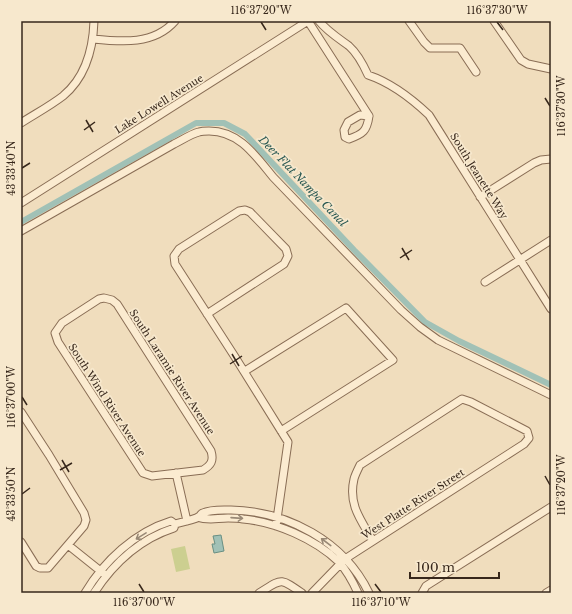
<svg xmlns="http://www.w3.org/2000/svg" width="572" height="614" font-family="'Libre Baskerville',serif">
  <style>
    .green { fill: #cccf90 }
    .water { fill: #a1c1b6; stroke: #688f83 }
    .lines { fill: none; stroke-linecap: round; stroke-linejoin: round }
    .canal { stroke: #a1c1b6; stroke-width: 6 }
    .minor-casing { stroke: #896d55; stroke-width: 9 }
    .minor { stroke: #fbebd0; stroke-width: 7 }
    .oneway { stroke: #998976 }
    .ticks { fill: none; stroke: #37271b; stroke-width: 1.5 }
    .labels { text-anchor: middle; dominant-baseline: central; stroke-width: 3.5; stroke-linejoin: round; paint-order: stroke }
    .street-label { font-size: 10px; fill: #37271b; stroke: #f7e8cd }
    .water-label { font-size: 11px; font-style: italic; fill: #295852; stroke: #f7e8cd }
    .neatline { fill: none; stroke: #37271b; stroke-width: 1.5 }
    .ticks-label { font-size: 10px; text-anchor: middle; fill: #37271b }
  </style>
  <rect width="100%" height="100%" fill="#f0ddbd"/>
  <!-- green -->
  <path class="green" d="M185 546 190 569 176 572 171 549Z"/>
  <!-- water -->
  <path class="water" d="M221 535 224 551 214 553 212 544H215L213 536Z"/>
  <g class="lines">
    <!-- canal -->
    <path class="canal" d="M21 222 196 123H224L245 134 354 250 425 322 459 341 551 385"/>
    <defs>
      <path id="minor" d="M319 21C327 31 338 38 349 46 358 54 363 64 368 75 392 83 411 98 429 115L551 309
        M409 21 424 42 430 48H460L476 72
        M494 21 521 60 528 64 551 69
        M93 39C122 42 154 45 175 21
        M360 115 369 116C367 131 363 134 349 139L345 137 344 130 348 122Z
        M21 123C35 114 50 106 63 96 86 77 93 50 94 21
        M480 197 534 163 541 160 551 159
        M21 203 308 21 369 116
        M21 231 174 144C182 140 191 134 199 132 202 131 206 131 209 131 239 131 255 155 273 177L401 310 420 327 438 340 551 395
        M485 282 551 240
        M104 298 112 300 117 304 211 451C214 461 211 465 203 470L152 476 143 473 58 342 55 333 62 323 99 299Z
        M207 314 284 264 288 256 286 249 250 212 245 210 239 211 179 249 174 256 175 264 235 357 288 442 276 526
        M245 371 346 308 393 360 281 431
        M21 412 49 455 84 513 86 520 84 526 48 568H40L36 566 21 542
        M176 473 187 521
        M198 517C208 521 217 518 228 518 233 518 238 518 243 519 276 522 315 539 339 562 347 571 353 582 358 593
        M68 545 103 573
        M85 593C104 561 135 532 171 521L175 524
        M94 593C113 564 140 539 174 528L175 524C183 522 192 520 199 517 200 516 201 513 203 513 211 509 223 510 231 510 287 511 344 541 369 593
        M259 593C282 579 279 577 302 593
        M312 593 345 559 524 444 529 438 527 431 471 402 462 399 360 465C358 469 355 475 354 479 348 505 361 520 373 541
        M422 593 426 586 551 507
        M546 593 551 590"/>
    </defs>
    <!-- minor casing -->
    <use href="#minor" class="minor-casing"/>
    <!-- minor -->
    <use href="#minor" class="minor"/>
  </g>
  <!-- one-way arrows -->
  <defs><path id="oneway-shaft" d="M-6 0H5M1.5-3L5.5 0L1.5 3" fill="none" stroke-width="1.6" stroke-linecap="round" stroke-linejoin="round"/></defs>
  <g class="oneway">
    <use href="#oneway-shaft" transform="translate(237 518) rotate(4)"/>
    <use href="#oneway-shaft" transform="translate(141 536) rotate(148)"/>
    <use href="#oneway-shaft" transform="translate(326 542) rotate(-143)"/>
  </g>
  <!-- ticks -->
  <path class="ticks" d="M261 22 266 30M497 22 503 30M545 98 550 106M86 120 93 132M84 130 95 122M22 168 30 163M402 248 409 260M400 258 412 250M232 354 239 366M230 364 242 356M22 397 27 405M62 460 69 472M60 470 72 463M545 476 550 485M22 494 30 488M139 584 144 592M375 584 381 592"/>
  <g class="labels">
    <!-- street labels -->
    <g class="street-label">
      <text transform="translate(159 104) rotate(-32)">Lake Lowell Avenue</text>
      <text transform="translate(479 176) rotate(58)">South Jeanette Way</text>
      <text transform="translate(172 372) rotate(57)">South Laramie River Avenue</text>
      <text transform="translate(107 400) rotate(57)">South Wind River Avenue</text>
      <text transform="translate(413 504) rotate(-33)">West Platte River Street</text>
    </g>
    <!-- water labels -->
    <g class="water-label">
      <text transform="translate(303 181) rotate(46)">Deer Flat Nampa Canal</text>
    </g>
  </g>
  <!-- border -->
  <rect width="572" height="614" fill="none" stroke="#f7e8cd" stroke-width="44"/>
  <!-- scale -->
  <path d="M410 572v6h89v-6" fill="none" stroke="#37271b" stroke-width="2"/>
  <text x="416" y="572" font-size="12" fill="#37271b" stroke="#f7e8cd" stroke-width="3" paint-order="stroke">100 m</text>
  <rect x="22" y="22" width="528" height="570" class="neatline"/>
  <g class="ticks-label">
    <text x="261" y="14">116°37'20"W</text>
    <text x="497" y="14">116°37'30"W</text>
    <text transform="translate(561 106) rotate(-90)" y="4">116°37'30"W</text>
    <text transform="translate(11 168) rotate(-90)" y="4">43°33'40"N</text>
    <text transform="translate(11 397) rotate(-90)" y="4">116°37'00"W</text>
    <text transform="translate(561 485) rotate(-90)" y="4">116°37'20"W</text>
    <text transform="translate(11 494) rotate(-90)" y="4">43°33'50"N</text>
    <text x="144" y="606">116°37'00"W</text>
    <text x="381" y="606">116°37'10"W</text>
  </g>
</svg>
